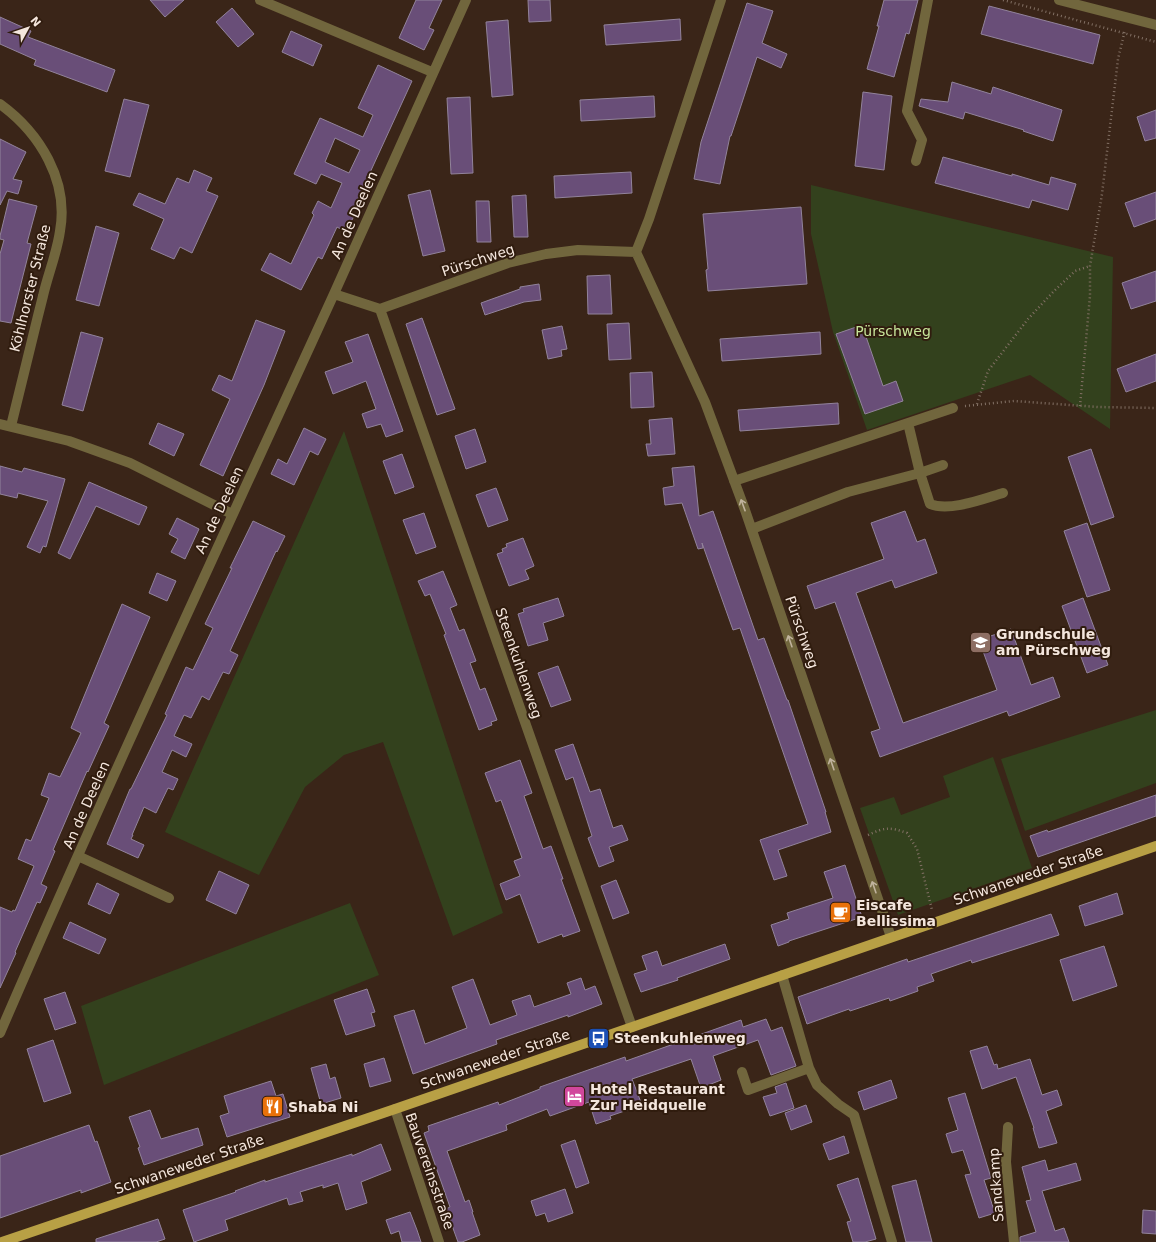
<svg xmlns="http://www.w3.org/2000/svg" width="1156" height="1242" font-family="'DejaVu Sans',sans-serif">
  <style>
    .green { fill: #33411d }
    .building { fill: #694e78; stroke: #92839b; fill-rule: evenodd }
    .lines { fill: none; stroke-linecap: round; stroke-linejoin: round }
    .path { stroke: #837165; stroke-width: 2.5; stroke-dasharray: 1 3; stroke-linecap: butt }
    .minor { stroke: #71663d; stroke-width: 10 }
    .major { stroke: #b8a045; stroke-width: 10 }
    .oneway { stroke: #c0b39d }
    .labels { text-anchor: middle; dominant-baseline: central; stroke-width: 4; stroke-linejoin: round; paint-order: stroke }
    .street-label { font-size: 14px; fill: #f4e6dd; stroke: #301c0e }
    .park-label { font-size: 14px; fill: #c7e59a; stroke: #301c0e }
    .poi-label { font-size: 14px; font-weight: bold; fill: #f4e6dd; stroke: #301c0e; text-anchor: start }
  </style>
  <rect width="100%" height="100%" fill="#3a2518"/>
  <!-- green -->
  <path class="green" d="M811 185 1113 257 1110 429 1030 375 867 430 833 332 811 234Z
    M344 431 503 913 453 936 383 742 344 755 305 787 259 875 165 832Z
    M1156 710V783L1025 831 1001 759Z
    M993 757 1032 868 898 915 860 808 894 797 901 815 950 797 943 776Z
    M350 903 379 975 104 1085 81 1006Z"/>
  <!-- building -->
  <path class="building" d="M150 0H184L165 17Z
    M416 0H442L429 28 434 30 424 50 399 38Z
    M528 0H550L551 21 529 22Z
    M884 0H918L909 34 906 33 894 77 867 69 879 26H877Z
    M747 3 773 11 762 43 787 54 781 68 757 57 731 136H730L720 184 694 179 701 142Z
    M989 6 1100 35 1093 64 981 34Z
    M232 8 254 34 238 47 216 22Z
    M0 17 31 31 28 37 115 70 107 92 34 65 36 60 0 44Z
    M680 19 681 40 606 45 604 25Z
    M508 20 513 95 492 97 486 22Z
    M291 31 322 45 313 66 282 52Z
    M378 65 412 81 351 214 354 216 346 232 337 227 322 259 318 257 301 290 261 270 270 253 291 264 314 215 312 213 318 201 331 208 342 183 321 174 316 184 294 174 320 118 363 137 373 115 358 108ZM335 138 360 150 349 173 325 162Z
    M952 82 991 94 993 87 1062 110 1053 141 1023 131 1024 130 965 112 963 119 919 106 921 99 948 102Z
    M863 92 892 96 884 170 855 166Z
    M654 96 655 117 581 121 580 100Z
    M470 97 473 173 451 174 447 98Z
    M124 99 149 105 130 177 105 171Z
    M1156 110V138L1145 141 1137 117Z
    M0 139 26 152 13 179 22 181 18 194 7 191 0 205Z
    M943 157 1012 176V174L1049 185 1051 177 1076 184 1068 210 1032 200 1029 208 935 183Z
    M194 170 212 178 206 191 218 196 192 253 180 247 174 259 151 249 164 219 133 205 139 193 165 204 177 178 189 183Z
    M631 172 632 193 555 198 554 176Z
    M430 190 445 251 423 256 408 195Z
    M1156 192V219L1134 227 1125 203Z
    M526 195 528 237H514L512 196Z
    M9 199 37 206 27 243 31 244 11 323 0 321V254L4 240 0 239V236Z
    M476 201H489L491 242H477Z
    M801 207 807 284 708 291 706 270 708 269 703 214Z
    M96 226 119 233 99 306 76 300Z
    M1156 271V301L1131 309 1122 283Z
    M610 275 612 314H588L587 276Z
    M539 284 541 300 524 302 485 315 481 303 520 289V287Z
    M422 318 455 409 437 415 406 324Z
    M256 320 285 331 264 385 223 476 200 465 230 399 212 390 219 375 232 381Z
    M629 323 631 359 609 360 607 324Z
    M862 325 883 386 896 381 903 401 865 414 836 334Z
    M562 326 567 349 561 350 562 356 548 359 542 330Z
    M81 332 103 338 83 411 62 405Z
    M820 332 821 354 722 361 720 339Z
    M368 334 403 431 386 437 381 424 367 428 362 414 376 409 366 381 333 394 325 372 353 362 345 342Z
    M1156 354V381L1126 392 1117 369Z
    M652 372 654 407 631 408 630 373Z
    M838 403 839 424 740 431 738 410Z
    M672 418 675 454 648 456 646 444H651L649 420Z
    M158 423 184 434 174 456 149 444Z
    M304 428 326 439 318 455 310 451 294 485 271 474 278 459 287 464Z
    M475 429 486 462 466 469 455 436Z
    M1091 449 1114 517 1091 525 1068 457Z
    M402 454 414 487 395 494 383 461Z
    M0 466 22 472 24 468 65 479 46 547 43 546 40 553 27 547 48 501 18 493 17 498 0 494Z
    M694 466 699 516 713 511 758 640 764 638 787 700H788L826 812H825L831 832 778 850 787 876 774 880 760 840 808 824 740 628 733 630 702 543 703 548 698 549 682 503 665 505 663 488 674 486 672 468Z
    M89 482 147 507 139 525 96 506 70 559 58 553Z
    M496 488 508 520 488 527 476 495Z
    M905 511 917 542 925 539 937 573 895 588 892 580 856 593 903 723 997 690 979 640 1011 629 1031 685 1053 677 1060 697 1009 716 1007 711 880 757 871 732 880 729 835 602 815 609 807 586 884 559 871 523Z
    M424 513 436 547 416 554 403 520Z
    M177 518 199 529 185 559 171 552 178 539 169 534Z
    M253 521 285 536 277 552 276 551 230 651 238 655 229 674 223 672 209 700 202 696 191 718 184 715 174 736 192 744 186 757 172 750 162 772 178 779 173 790 168 788 156 813 144 807 132 835H133L131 839 144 845 138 858 107 844 130 789H131L167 715 165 714 186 667 193 670 213 628 205 624 232 568H230Z
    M1087 523 1110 590 1087 597 1064 531Z
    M523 538 534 566 525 570 529 579 509 586 497 554 503 552 502 549 507 547 506 544Z
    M443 571 457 605 450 608 459 631 464 629 476 661 470 663 480 690 485 688 497 720 491 722 492 725 479 730 444 635 446 634 430 594 425 596 418 581Z
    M157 573 176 581 167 601 149 593Z
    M558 598 564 616 543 623 548 640 528 646 518 614 524 612 523 609Z
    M1083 598 1108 665 1087 673 1062 606Z
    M122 604 150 617 104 723 109 726 88 772 87 771 53 850 55 851 41 884 47 887 40 903 37 902 15 952 16 953 0 988V907L12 912 13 910 15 911 34 866 18 859 26 839 31 841 49 798 41 795 49 773 60 777 81 733 71 728Z
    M558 666 571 700 551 707 538 673Z
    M573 744 590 792 600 789 613 828 622 825 628 840 609 847 614 861 599 867 588 838 592 836 573 777 566 780 555 750Z
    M520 760 532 793 524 796 543 849 551 846 563 879H561L580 931 563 937 562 934 538 943 520 894 506 900 500 884 520 876 514 861 522 858 501 800 496 802 485 773Z
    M1156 795V816L1038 857 1030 836 1047 830 1048 832Z
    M845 865 862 917 789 941V942L778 946 771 925 789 919 787 913 833 898 824 872Z
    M219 871 249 885 236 914 206 900Z
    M616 880 629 913 613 919 601 886Z
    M97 883 119 894 110 914 88 904Z
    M1117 893 1123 914 1085 926 1079 906Z
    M1051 914 1059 935 972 963 971 960 931 974 934 981 917 987 918 991 890 1001 889 998 850 1011 849 1009 807 1024 798 997 907 959 908 962Z
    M70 922 106 939 99 954 63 938Z
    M725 944 730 959 677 978 678 980 641 992 634 974 647 970 642 956 657 951 662 966Z
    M1104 946 1117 986 1073 1001 1060 960Z
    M581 978 585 990 595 986 602 1004 568 1017V1015L496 1040 497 1044 413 1074 394 1016 414 1010 425 1044 467 1028 452 987 473 979 490 1025 517 1015 512 1001 530 995 534 1007 571 994 567 983Z
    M367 989 375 1012 371 1013 375 1026 346 1035 334 1000Z
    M65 992 76 1023 55 1030 44 999Z
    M766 1019 771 1031 782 1027 796 1066 771 1075 758 1040 713 1056 721 1080 701 1088 691 1059 632 1079 642 1105 610 1116 611 1119 596 1124 589 1102 550 1116 547 1109 506 1125 507 1130 447 1151 465 1202 469 1200 473 1212H472L480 1235 462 1242H458L446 1209 450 1207 424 1133 429 1131 428 1126 498 1102 499 1105 540 1089V1087L625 1057 626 1061 741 1020 743 1027Z
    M53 1040 71 1093 44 1102 27 1049Z
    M987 1046 994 1065 997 1064 998 1069 1030 1059 1042 1095 1057 1090 1062 1105 1046 1111 1057 1143 1039 1148 1033 1128H1034L1016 1077 982 1089 970 1051Z
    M384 1058 391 1081 370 1087 364 1064Z
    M326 1064 330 1079 335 1077 341 1098 321 1104 311 1068Z
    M891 1080 897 1098 864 1110 858 1092Z
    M271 1081 276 1096 283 1094 290 1117 227 1137 220 1116 229 1113 224 1096Z
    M786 1083 794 1108 770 1116 763 1097 777 1093 775 1087Z
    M965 1093 991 1178 984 1180 995 1213 979 1218 965 1175 971 1174 963 1150 952 1153 946 1134 958 1130 948 1098Z
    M806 1105 812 1122 791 1130 785 1113Z
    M150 1110 161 1139 198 1128 203 1145 144 1165 138 1148 140 1147 129 1117Z
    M89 1125 95 1142 97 1141 111 1182 81 1193V1190L0 1218V1156Z
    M844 1136 849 1153 829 1160 823 1144Z
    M575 1140 589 1183 576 1188 561 1145Z
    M381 1144 391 1170 361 1182 367 1203 346 1210 338 1183 323 1188V1185L300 1192 303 1201 289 1205 287 1198 225 1220 228 1230 194 1242 183 1210 236 1192 235 1191 265 1180V1182L352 1154V1156Z
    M1045 1160 1048 1171 1076 1163 1081 1180 1042 1191 1055 1231 1064 1228 1069 1242H1020V1237L1036 1232 1026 1201 1031 1200 1022 1167Z
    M858 1178 876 1239 865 1242H853L847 1222 851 1221 837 1185Z
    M916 1180 932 1242H906L892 1186Z
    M565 1189 573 1213 548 1222 545 1213 536 1216 531 1201Z
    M1143 1210 1156 1211V1234L1142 1233Z
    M410 1212 417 1230 421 1242H402L399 1231 391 1234 386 1220Z
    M158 1219 165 1239 156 1242H96V1239Z"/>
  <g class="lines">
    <!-- path -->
    <path class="path" d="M1003 0 1156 42
      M977 404 988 371 1028 319 1054 291 1075 271 1090 266
      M965 406 1014 401 1098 407 1156 408
      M1080 406 1090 296V266L1102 194 1118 59 1125 30
      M868 835C885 827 890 827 907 833L917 849 932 910"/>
    <!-- minor -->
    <path class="minor" d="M260 0 432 72
      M721 0 649 219 636 252 705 402 745 510 891 937
      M1059 0 1156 25
      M0 104C40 133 69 181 60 231 57 253 48 274 43 296 32 339 22 382 11 426
      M916 161 922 140 907 111 928 0
      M334 294 380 309 508 263 546 254 578 250 636 252
      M380 309 632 1027
      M908 423 920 473 930 504C949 512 983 499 1003 493
      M0 424 69 441 130 463 232 514
      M734 481 953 408
      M752 529 848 492 920 473 943 465
      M78 856 169 898
      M782 975 809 1068 817 1085 838 1104 854 1115 892 1242
      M0 1033C107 785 221 541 333 296 378 197 421 98 466 0
      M742 1072 748 1090 809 1068
      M395 1109 439 1242
      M1008 1127 1006 1162 1014 1242"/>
    <!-- major -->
    <path class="major" d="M2 1242 395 1109 1156 846"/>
  </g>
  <!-- one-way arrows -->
  <defs><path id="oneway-shaft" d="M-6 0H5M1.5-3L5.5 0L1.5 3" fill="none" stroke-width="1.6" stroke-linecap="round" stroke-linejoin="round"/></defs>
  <g class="oneway">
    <use href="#oneway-shaft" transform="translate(743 505) rotate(-110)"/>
    <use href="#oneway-shaft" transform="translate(790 641) rotate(-109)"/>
    <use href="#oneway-shaft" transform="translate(832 764) rotate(-109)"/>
    <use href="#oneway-shaft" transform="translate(874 887) rotate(-109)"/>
  </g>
  <!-- icons -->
  <defs>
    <symbol id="school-square" viewBox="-11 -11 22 22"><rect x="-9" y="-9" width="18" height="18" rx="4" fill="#8d6e63" stroke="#301c0e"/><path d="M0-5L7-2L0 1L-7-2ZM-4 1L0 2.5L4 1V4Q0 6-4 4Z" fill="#fff"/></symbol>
    <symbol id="cafe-square" viewBox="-11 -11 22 22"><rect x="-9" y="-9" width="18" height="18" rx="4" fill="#e8710a" stroke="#301c0e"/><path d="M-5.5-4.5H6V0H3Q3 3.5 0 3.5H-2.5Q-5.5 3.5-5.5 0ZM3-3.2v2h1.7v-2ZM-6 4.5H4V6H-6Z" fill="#fff"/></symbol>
    <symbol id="bus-square" viewBox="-11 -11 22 22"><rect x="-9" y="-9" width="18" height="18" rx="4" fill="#1a4fb4" stroke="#301c0e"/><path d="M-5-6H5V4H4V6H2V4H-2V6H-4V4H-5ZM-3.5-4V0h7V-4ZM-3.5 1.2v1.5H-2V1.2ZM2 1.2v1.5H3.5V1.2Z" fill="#fff"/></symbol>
    <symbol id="hotel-square" viewBox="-11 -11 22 22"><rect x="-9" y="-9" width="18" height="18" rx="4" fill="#d1479c" stroke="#301c0e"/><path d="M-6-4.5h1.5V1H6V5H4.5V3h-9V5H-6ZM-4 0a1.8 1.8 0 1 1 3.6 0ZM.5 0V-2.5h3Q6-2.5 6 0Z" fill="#fff"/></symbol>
    <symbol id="restaurant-square" viewBox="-11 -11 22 22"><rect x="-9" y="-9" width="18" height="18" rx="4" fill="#e8710a" stroke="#301c0e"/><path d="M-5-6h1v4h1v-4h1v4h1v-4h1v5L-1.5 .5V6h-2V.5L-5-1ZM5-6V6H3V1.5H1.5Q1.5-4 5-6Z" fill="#fff"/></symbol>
  </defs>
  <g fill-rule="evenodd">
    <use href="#school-square" x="968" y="630" width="25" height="25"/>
    <use href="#cafe-square" x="828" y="900" width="25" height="25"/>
    <use href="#bus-square" x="586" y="1026" width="25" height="25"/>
    <use href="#hotel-square" x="562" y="1084" width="25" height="25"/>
    <use href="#restaurant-square" x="260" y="1094" width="25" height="25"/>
  </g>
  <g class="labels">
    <!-- street labels -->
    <g class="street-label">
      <text transform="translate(354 215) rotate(-66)">An de Deelen</text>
      <text transform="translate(478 260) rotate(-18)">Pürschweg</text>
      <text transform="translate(30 288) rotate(-76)">Köhlhorster Straße</text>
      <text transform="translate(219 510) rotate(-65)">An de Deelen</text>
      <text transform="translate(802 632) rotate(71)">Pürschweg</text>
      <text transform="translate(519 663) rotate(71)">Steenkuhlenweg</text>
      <text transform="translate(86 805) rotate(-66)">An de Deelen</text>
      <text transform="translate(1028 875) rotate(-19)">Schwaneweder Straße</text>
      <text transform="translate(495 1059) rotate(-19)">Schwaneweder Straße</text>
      <text transform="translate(189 1164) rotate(-19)">Schwaneweder Straße</text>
      <text transform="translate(430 1171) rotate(71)">Bauvereinsstraße</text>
      <text transform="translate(996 1185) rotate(-94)">Sandkamp</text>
    </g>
    <!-- park labels -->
    <g class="park-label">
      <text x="893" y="331">Pürschweg</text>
    </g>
    <!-- poi labels -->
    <g class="poi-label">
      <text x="996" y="634">Grundschule<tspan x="996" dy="16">am Pürschweg</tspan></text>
      <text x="856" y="905">Eiscafe<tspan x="856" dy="16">Bellissima</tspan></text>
      <text x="614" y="1038">Steenkuhlenweg</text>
      <text x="590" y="1089">Hotel Restaurant<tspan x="590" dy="16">Zur Heidquelle</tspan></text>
      <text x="288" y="1107">Shaba Ni</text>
    </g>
  </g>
  <!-- north arrow -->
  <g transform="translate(28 28) rotate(50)" stroke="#301c0e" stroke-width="3" paint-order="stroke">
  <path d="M0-3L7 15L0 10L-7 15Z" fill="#f4e6dd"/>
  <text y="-6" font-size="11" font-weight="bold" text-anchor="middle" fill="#f4e6dd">N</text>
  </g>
</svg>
